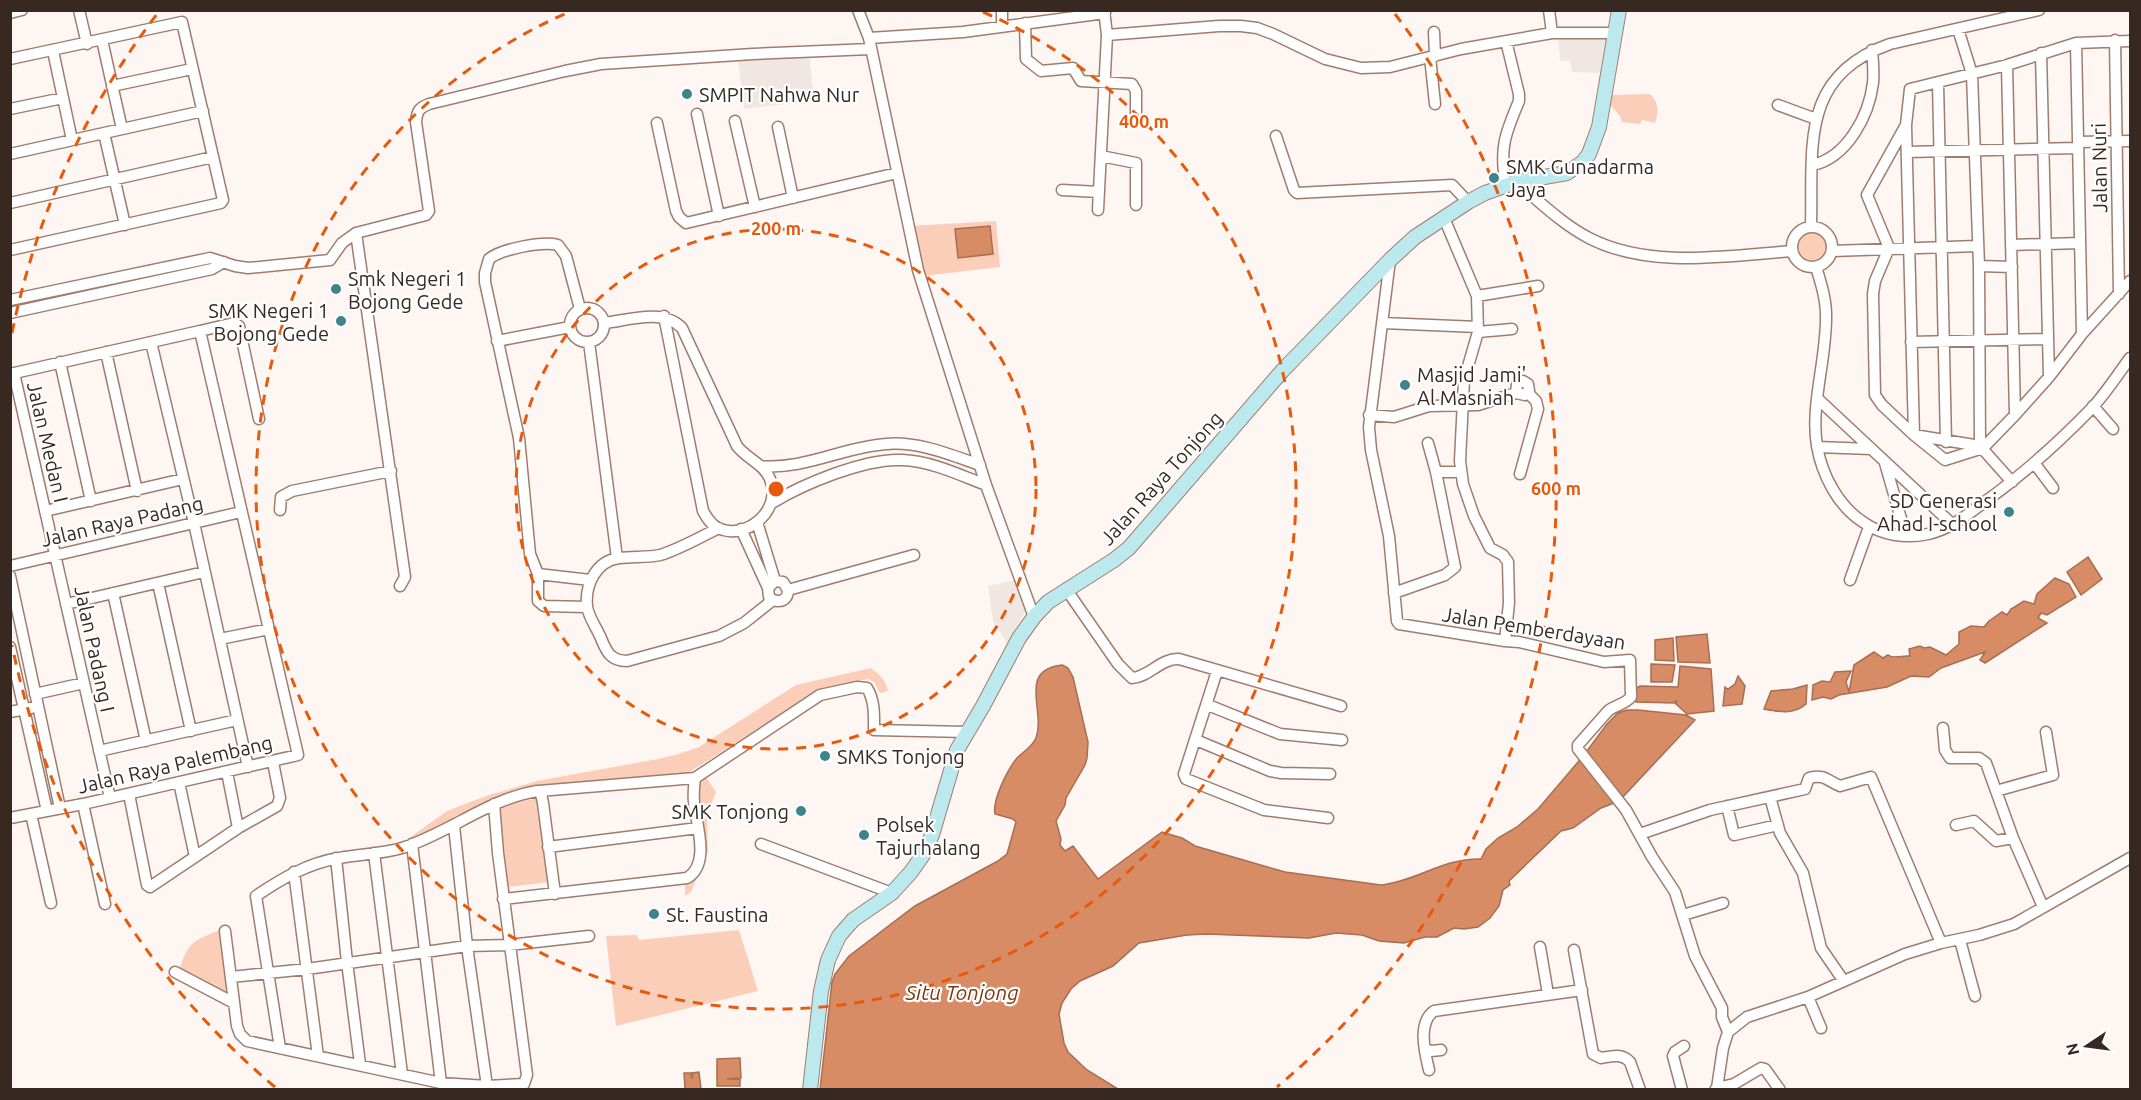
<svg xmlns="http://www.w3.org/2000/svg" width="2141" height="1100" font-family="Ubuntu,sans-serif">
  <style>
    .built { fill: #f0e7e2 }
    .green { fill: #fbceb9 }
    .water { fill: #d78c66; stroke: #a76e52; stroke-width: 1.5 }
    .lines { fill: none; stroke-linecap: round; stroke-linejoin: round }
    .minor-casing { stroke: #9f7d6d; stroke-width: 13 }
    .secondary-casing { stroke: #9f7d6d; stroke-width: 16 }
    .minor { stroke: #fff; stroke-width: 10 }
    .secondary { stroke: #bce9ee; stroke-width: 14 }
    .ring { fill: none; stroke: #e8590c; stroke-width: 3; stroke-dasharray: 10 8 }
    .poi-dot { fill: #3d848d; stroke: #fff; stroke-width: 2 }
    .labels { text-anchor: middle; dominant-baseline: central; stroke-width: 4.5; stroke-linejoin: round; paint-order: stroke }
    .poi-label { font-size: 20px; fill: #372922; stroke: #fff; text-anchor: start }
    .street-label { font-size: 20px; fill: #372922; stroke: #fff }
    .water-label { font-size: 21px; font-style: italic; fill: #7e390e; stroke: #fff }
    .centre { fill: #e8590c; stroke: #fff; stroke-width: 3 }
    .ring-label { font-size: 18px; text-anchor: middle; font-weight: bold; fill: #e8590c; stroke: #fff; stroke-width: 4.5; stroke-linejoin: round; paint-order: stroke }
  </style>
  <rect width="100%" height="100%" fill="#fef6f2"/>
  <!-- built -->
  <path class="built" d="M1558 34 1610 35 1604 73 1572 72 1570 61H1560Z
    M809 51 814 101 744 109 738 58Z
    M1015 580 1025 612 1007 643 993 621 988 586Z"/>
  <!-- green -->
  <path class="green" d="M1650 94C1659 103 1659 111 1655 123L1642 120 1640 124 1622 122 1620 116 1609 104 1610 95Z
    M996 221 1000 267 923 276 910 226Z
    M1796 247a16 16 0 1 1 32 0a16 16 0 1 1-32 0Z
    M871 668C879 674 886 680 888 691L880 693 874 682 868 679 823 688 688 773 594 785 472 809 455 816 449 826 405 841 447 811 486 796 537 781 658 759 678 754 699 747 796 685Z
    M704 774 716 792 707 815 708 851 691 892 685 896V881L698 870 700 813 697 780Z
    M538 798 549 882 507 887 497 807Z
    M220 930 228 996 179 971C188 942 192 941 220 930Z
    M739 930 758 991 616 1026 606 936 637 935 639 940Z"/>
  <!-- water -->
  <path class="water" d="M990 226 993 254 958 258 955 229Z
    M2088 557 2102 579 2081 595 2067 572Z
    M2055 578 2069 584 2076 597 2047 615 2041 613 2038 618 2047 623 1985 663 1980 660 1985 652 1941 668 1929 677 1911 676 1887 687 1839 695 1831 699 1823 697 1812 700 1813 685 1822 681 1830 682 1835 672 1851 671 1846 682 1849 692 1854 665 1874 652 1883 658 1888 655C1895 660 1902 655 1910 656L1909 649 1920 646 1924 648 1930 647 1946 655 1959 644V632L1971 626 1984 627 1989 621 2002 612 2007 615 2011 609 2024 601 2034 604 2037 594Z
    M1707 634 1710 663 1678 662 1676 637Z
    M1673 638 1674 661 1655 660V640Z
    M1651 664 1675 665 1672 682H1651Z
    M1062 665 1068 668 1073 677 1088 742 1087 758 1085 765 1066 798 1065 805 1056 821 1061 839 1060 845 1065 851 1073 846 1098 879 1162 832 1182 838 1195 846 1285 872 1381 885C1417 881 1443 858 1481 859L1486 849 1498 838 1517 827 1538 809 1584 755 1607 724 1618 713 1627 710H1638L1686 715 1695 720 1619 801 1601 808 1573 828 1561 831 1509 881 1510 885 1503 890 1499 906 1490 918 1478 927 1464 929 1454 928 1437 937H1425L1404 943 1379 941 1362 935 1336 933 1309 938 1206 934 1187 935 1139 943 1113 966 1080 981 1071 989 1062 1003 1059 1014 1064 1043 1068 1052 1087 1070 1118 1089 820 1090 832 982 835 974 849 956 915 906 998 861 1007 854 1016 822 1013 819 995 814C992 800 1008 769 1017 758 1024 751 1032 747 1036 738 1046 711 1017 670 1062 665Z
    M1680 666 1711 669 1714 711 1687 714 1676 704V700L1675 703 1636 702 1635 689 1640 686 1678 687Z
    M1738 676 1745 686 1742 704 1723 706 1725 687 1728 689 1735 684Z
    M1807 685 1806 704C1794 715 1779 712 1764 709L1771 691 1793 689Z
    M740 1058 741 1078 727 1079H740V1086H717V1059Z
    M699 1072 701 1089H685L684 1073H691L692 1079V1073Z"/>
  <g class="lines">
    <defs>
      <path id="minor" d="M79 10 87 44
        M858 10 869 38 918 270 986 485 1034 617
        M1002 10V27
        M1549 10 1552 33
        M10 13 22 10
        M1025 23 1026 59 1041 71 1073 68 1081 81 1132 84 1136 91V122
        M1958 29 1972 74 1979 266 1980 446
        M1434 32 1435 56
        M1107 35 1219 26H1241L1257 28 1273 34 1325 59 1361 68 1390 67 1461 49 1552 33H1615
        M869 38 963 32 1105 13
        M102 40 122 129
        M2115 40 2119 294
        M1506 41 1519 94V101C1505 134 1499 149 1506 186
        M2130 41 2076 43 2007 65 1910 89 1906 125 1914 435 1945 460 1983 448 2015 415 2049 377 2082 334 2130 281
        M2076 43 2082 334
        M53 51 72 140
        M2041 53 2049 377
        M1430 57 1435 104
        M10 59 182 22 223 200 221 203 10 250
        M2007 65 2015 415
        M1938 83 1946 442
        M112 86 192 69
        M1778 105 1816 119
        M10 109 63 98
        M697 114 719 216
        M735 121 755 207
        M657 123 676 211 679 217 686 223 897 173
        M1906 125 1867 195 1889 248 1875 281 1873 294 1875 395 1882 405 1914 435 1980 446 2012 482
        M778 127 793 198
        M104 133 125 225
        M1276 136 1294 190 1297 193 1452 185 1468 202
        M2078 142 2130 141
        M1907 152 2078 148
        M10 154 203 111
        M1101 156 1136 163V205
        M1813 165C1847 157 1869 116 1873 83 1874 72 1873 61 1872 50
        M1516 182C1540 202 1562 224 1589 238 1649 269 1726 256 1792 251
        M1062 190 1099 192
        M10 203 213 157
        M1098 210 1107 35 1104 10
        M1444 218 1477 296 1478 332 1464 380 1460 461 1463 484 1474 516 1490 548 1503 555 1508 562 1509 603 1505 641
        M1811 226C1813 147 1799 76 1890 44L2039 10
        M1792 247a20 20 0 1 1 40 0a20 20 0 1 1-40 0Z
        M356 233 405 577 400 586
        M2011 245 2080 243
        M1832 251 1977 246
        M1390 260 1369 427 1371 450 1389 536 1397 621 1399 624 1505 641 1519 642 1604 662 1630 660 1631 697C1624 705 1615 705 1608 711L1578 745V749L1626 810 1652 857 1675 892 1695 956 1722 1008V1017L1728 1032
        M1979 266 2012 267
        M1816 267C1821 283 1826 299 1826 315 1827 358 1810 405 1817 446 1822 475 1838 506 1863 522 1881 535 1906 539 1928 534 1951 529 1968 514 1986 501 2025 473 2059 442 2092 408 2106 393 2118 374 2130 358
        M1477 296 1538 286
        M10 300 210 258 235 266 248 268 330 260 342 243 356 233 426 215 429 211 416 122C417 111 419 108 429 104L565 71 601 64 753 54 871 49
        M570 325a17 17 0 1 1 34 0a17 17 0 1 1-34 0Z
        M580 309 566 256 558 245C542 241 501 249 489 259L485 273V282L519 438 530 554 538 574V601L544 606 587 607
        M10 313 212 269 224 262
        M605 323C629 320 663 308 682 328L737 446C747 459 764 464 770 479 783 511 745 541 718 528 711 525 707 518 703 511L664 316
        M1383 323 1478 327
        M200 331 234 323 239 326 259 419
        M1478 332 1512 329
        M497 341 570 327
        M151 342 194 523 248 767
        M589 342 617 558
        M1911 342 2048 339
        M106 352 137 491
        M60 362 91 501
        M14 373 110 798
        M10 374 200 331 298 755 83 804 10 818
        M1819 400 1953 525
        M2093 406 2113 429
        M1369 415 1394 417 1429 406 1478 405 1516 393 1525 395 1529 391 1528 384 1523 381 1517 384 1516 393
        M1817 447 1871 449
        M1885 463 1906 536
        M2035 464 2053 488
        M760 466C805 470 843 447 886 444 918 441 951 455 980 465
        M1436 472H1461
        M1520 474 1538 409 1536 401 1528 393
        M772 503C803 484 865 458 902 460 931 461 960 475 986 485
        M280 510 281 497 292 491 391 471
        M45 511 183 479
        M757 522 775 581
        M719 528C700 537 680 549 660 555 646 558 633 556 619 558 596 561 585 585 587 606 588 616 596 627 600 636 606 650 609 661 627 661L719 636 744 623 773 600C782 603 788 599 788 590L783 582 775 581 768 588 769 597 773 600
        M741 529 768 588
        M10 566 241 512
        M538 574 590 580
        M10 576 60 808
        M1850 580 1869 527
        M158 583 191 731
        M1066 589 1118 664 1132 678C1149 677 1161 658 1179 659L1341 706
        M788 590 914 555
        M113 593 146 741
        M1394 593 1445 575 1455 567 1436 472 1428 443
        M66 604 204 572
        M220 639 269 629
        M10 647 47 811
        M1217 671 1184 774 1186 779 1264 810 1328 818
        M35 694 84 683
        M1208 705 1280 734 1342 740
        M10 712 31 708
        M1943 728 1945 750 1950 758H1979L1986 763 2013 838 2043 907
        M1196 740 1270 771 1281 773 1330 774
        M99 751 237 720
        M227 772 238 828
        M179 782 195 857
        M539 791 695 778
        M1996 791 2053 775 2046 732
        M129 794 147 885 150 887 238 828 277 806 280 798 273 762
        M1770 797 1780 833 1803 873 1821 948 1843 980
        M83 804 105 904
        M1727 806 1734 835 1778 825
        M31 814 51 903
        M1956 825 1974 821 1996 841 2013 838
        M454 826 467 946 487 1086
        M1640 834 1710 810 1805 789 1809 778C1825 774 1826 780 1840 786L1871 777 1941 943
        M412 844 441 1083
        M761 844 892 893
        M548 847 698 828
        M374 853 402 1074
        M336 858 347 962 360 1064
        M294 872 318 1056
        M503 899 687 878C711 864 696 824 694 802 693 793 694 786 695 778L820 695 857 687 867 688C875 701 874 715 874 730L967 732
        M1683 915 1723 903
        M225 931 237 1026 240 1034 247 1041 441 1083 487 1086 524 1084 527 1075 498 853 494 804
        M1960 940 1975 996
        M1540 947 1548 994
        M1574 950 1593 1054 1601 1058C1612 1056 1622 1053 1630 1062L1640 1090
        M175 972 234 1003
        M231 977 307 969 467 946 509 945 589 936
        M1808 997 1821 1028
        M280 1048 256 896C281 879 308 863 339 858 359 854 382 854 402 848 449 833 488 799 537 791L541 794 543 803 555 894
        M1425 1049 1431 1051 1441 1050
        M1429 1070C1425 1053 1417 1023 1434 1011L1582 990
        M1717 1088 1734 1084 1761 1068 1765 1069 1780 1090
        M1682 1090 1673 1056 1675 1052 1684 1046
        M1715 1090 1717 1088 1723 1048 1728 1032 1747 1017 1808 997 1905 954 1941 943 1979 935 2014 924 2130 858"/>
      <path id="secondary" d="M810 1090 821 991 828 960 839 936 853 920 892 893 911 872 923 855 932 835 957 750 983 706 1019 638 1034 617 1048 602 1114 560 1129 548 1283 370 1390 260 1415 237 1468 202 1485 193 1516 182 1567 173 1583 162 1589 154 1599 127 1619 10"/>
    </defs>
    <!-- minor casing -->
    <use href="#minor" class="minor-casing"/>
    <!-- secondary casing -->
    <use href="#secondary" class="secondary-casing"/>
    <!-- minor -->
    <use href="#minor" class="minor"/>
    <!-- secondary -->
    <use href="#secondary" class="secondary"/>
  </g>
  <!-- distance rings -->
  <g class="ring">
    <circle cx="776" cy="489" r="260"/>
    <path d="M983 12A520 520 0 1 1 569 12"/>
    <path d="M275 1087A780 780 0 0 1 12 645M12 333A780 780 0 0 1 157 14M1395 14A780 780 0 0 1 1277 1087"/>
  </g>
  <!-- markers -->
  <g class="poi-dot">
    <circle cx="687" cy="94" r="6"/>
    <circle cx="1494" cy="178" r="6"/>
    <circle cx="336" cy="289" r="6"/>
    <circle cx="341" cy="321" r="6"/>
    <circle cx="1405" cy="385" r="6"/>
    <circle cx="2009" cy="512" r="6"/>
    <circle cx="825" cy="756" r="6"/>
    <circle cx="801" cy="811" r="6"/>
    <circle cx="864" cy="835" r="6"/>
    <circle cx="654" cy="914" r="6"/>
  </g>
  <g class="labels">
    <!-- poi labels -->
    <g class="poi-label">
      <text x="699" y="94">SMPIT Nahwa Nur</text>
      <text x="1506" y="166">SMK Gunadarma<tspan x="1506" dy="23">Jaya</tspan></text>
      <text x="348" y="278">Smk Negeri 1<tspan x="348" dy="23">Bojong Gede</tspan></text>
      <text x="329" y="310" text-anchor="end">SMK Negeri 1<tspan x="329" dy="23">Bojong Gede</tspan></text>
      <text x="1417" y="374">Masjid Jami'<tspan x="1417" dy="23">Al Masniah</tspan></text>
      <text x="1997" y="500" text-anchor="end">SD Generasi<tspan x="1997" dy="23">Ahad I-school</tspan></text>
      <text x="837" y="756">SMKS Tonjong</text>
      <text x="789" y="811" text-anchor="end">SMK Tonjong</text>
      <text x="876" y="824">Polsek<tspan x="876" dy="23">Tajurhalang</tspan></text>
      <text x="666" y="914">St. Faustina</text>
    </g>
    <!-- street labels -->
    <g class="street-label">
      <text transform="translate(2099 168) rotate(-91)">Jalan Nuri</text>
      <text transform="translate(48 442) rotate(77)">Jalan Medan I</text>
      <text transform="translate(1161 478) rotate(-48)">Jalan Raya Tonjong</text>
      <text transform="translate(122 521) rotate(-13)">Jalan Raya Padang</text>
      <text transform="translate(1534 628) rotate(9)">Jalan Pemberdayaan</text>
      <text transform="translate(95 649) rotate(78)">Jalan Padang I</text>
      <text transform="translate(175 764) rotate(-13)">Jalan Raya Palembang</text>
    </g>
    <!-- water labels -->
    <g class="water-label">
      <text x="962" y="992">Situ Tonjong</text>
    </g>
  </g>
  <circle cx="776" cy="489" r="9" class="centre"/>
  <g class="ring-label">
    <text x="1144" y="128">400 m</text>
    <text x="776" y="235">200 m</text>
    <text x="1556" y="495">600 m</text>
  </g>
  <!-- border -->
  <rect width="2141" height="1100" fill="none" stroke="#372922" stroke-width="24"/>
  <!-- north arrow -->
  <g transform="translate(2087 1046) rotate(257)" stroke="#ffffff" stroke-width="4.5" paint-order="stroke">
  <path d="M0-4.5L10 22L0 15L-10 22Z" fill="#372922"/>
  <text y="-9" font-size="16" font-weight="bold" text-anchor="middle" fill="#372922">N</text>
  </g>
</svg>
